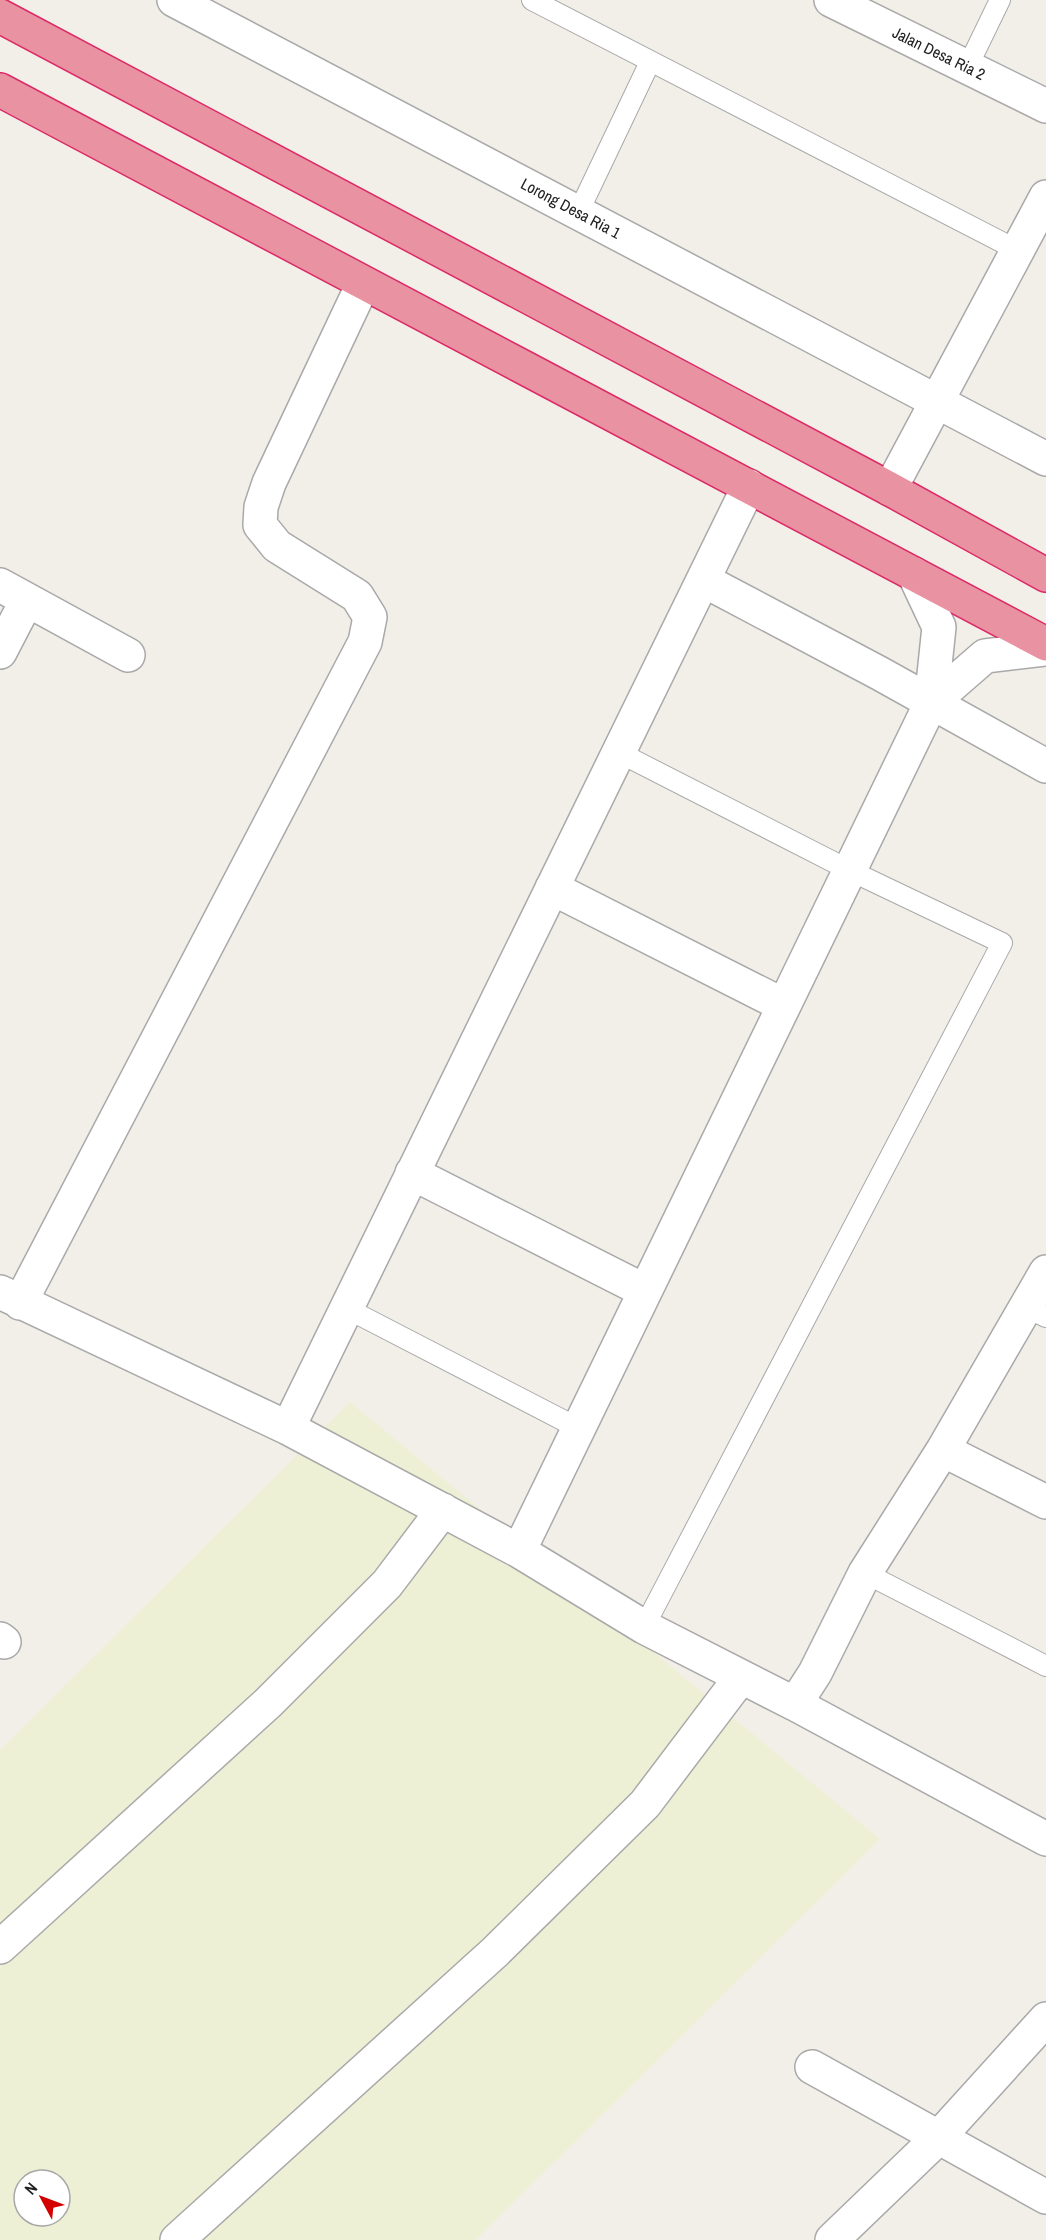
<svg xmlns="http://www.w3.org/2000/svg" width="1046" height="2240" font-family="'Archivo Narrow',sans-serif">
  <style>
    .farmland { fill: #eef0d5; fill-rule: evenodd }
    .lines { fill: none; stroke-linecap: round; stroke-linejoin: round }
    .lane-casing { stroke: #a9a9a9; stroke-width: 22 }
    .street-casing { stroke: #a9a9a9; stroke-width: 36 }
    .highway-casing { stroke: #dc2a67; stroke-width: 36 }
    .lane { stroke: #fff; stroke-width: 20 }
    .street { stroke: #fff; stroke-width: 33 }
    .highway { stroke: #e892a2; stroke-width: 33 }
    .labels { text-anchor: middle; dominant-baseline: central; stroke-width: 4.5; stroke-linejoin: round; paint-order: stroke }
    .street-label { font-size: 16px; fill: #222; stroke: #fff }
  </style>
  <rect width="100%" height="100%" fill="#f2efe9"/>
  <!-- farmland -->
  <path class="farmland" d="M350 1402 880 1839 476 2240H0V1750ZM24 2180H60V2216H24Z"/>
  <g class="lines">
    <defs>
      <path id="lane" d="M532 0 1017 250
        M967 68 1000 0
        M579 211 650 62
        M618 752 849 870 1002 943 644 1627
        M1025 1307 1046 1317
        M346 1308 578 1428
        M865 1573 1046 1666"/>
      <path id="street" d="M174 0 1046 459
        M831 0 1046 106
        M890 489 1046 197
        M703 580 879 673 1046 766
        M0 585 128 655
        M0 652 27 600
        M931 703 985 656 1046 649
        M552 888 783 1005
        M412 1173 645 1291
        M1046 1272 943 1450 865 1573 815 1673 795 1704 1046 1839
        M0 1292 288 1428 749 486
        M20 1303 365 642 370 617 357 596 277 546 260 525 261 507 269 483 363 284
        M288 1428 519 1551 644 1627 795 1704
        M943 1450 1046 1502
        M519 1551 931 703 939 627 914 574
        M0 1639 4 1642
        M0 1947 268 1703 387 1584 443 1510
        M812 2067 1046 2197
        M177 2240 495 1952 645 1804 741 1677
        M832 2240 938 2138 1046 2019"/>
      <path id="highway" d="M0 16 890 489 1046 575
        M0 90C348 276 698 458 1046 644"/>
    </defs>
    <!-- lane casing -->
    <use href="#lane" class="lane-casing"/>
    <!-- street casing -->
    <use href="#street" class="street-casing"/>
    <!-- highway casing -->
    <use href="#highway" class="highway-casing"/>
    <!-- lane -->
    <use href="#lane" class="lane"/>
    <!-- street -->
    <use href="#street" class="street"/>
    <!-- highway -->
    <use href="#highway" class="highway"/>
  </g>
  <g class="labels">
    <!-- street labels -->
    <g class="street-label">
      <text transform="translate(939 53) rotate(26)">Jalan Desa Ria 2</text>
      <text transform="translate(571 208) rotate(28)">Lorong Desa Ria 1</text>
    </g>
  </g>
  <!-- north arrow -->
  <g transform="translate(42 2198) rotate(311)"><circle r="28" fill="#ffffff" stroke="#a7a7a7" stroke-width="1.5"/>
  <path d="M0-4.5L10 22L0 15L-10 22Z" fill="#d40000"/>
  <text y="-9" font-size="16" font-weight="bold" text-anchor="middle" fill="#222222">N</text>
  </g>
</svg>
